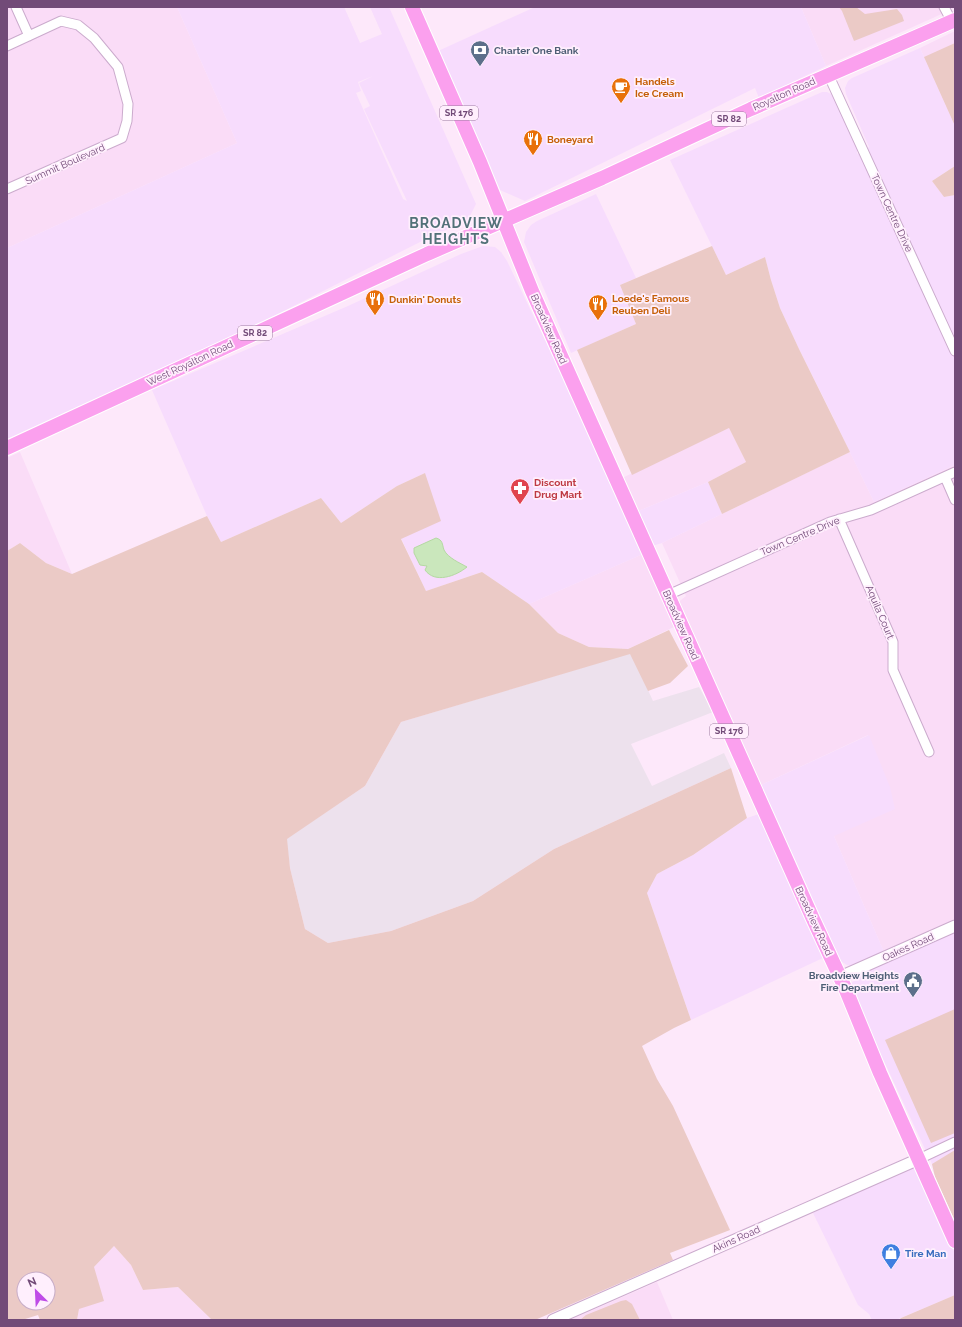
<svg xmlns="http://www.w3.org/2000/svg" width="962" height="1327" font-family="Raleway,sans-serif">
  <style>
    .residential { fill: #fadcf7 }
    .commercial { fill: #f7dcfd; fill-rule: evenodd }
    .industrial { fill: #ede1ed }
    .green { fill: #ebcac6; fill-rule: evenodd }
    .water { fill: #cae7bc; stroke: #b4d9a2 }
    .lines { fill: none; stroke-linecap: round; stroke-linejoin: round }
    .minor-casing { stroke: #cbabcd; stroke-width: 11 }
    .tertiary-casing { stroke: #cbabcd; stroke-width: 13 }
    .primary-casing { stroke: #fff; stroke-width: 16 }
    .minor { stroke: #fff; stroke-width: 9 }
    .tertiary { stroke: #fff; stroke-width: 11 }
    .primary { stroke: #fba0ee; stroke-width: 14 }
    .labels { text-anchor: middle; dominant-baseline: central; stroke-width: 3.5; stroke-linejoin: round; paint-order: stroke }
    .shield { fill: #ffeffd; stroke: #9c7ca0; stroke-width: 1 }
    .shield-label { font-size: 9px; font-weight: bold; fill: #724b78 }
    .service-label { font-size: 10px; font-weight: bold; fill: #4e5e75; stroke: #ffeffd; text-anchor: start }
    .food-label { font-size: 10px; font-weight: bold; fill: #c56008; stroke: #ffeffd; text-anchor: start }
    .street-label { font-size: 10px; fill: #724b78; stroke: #ffeffd }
    .health-label { font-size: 10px; font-weight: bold; fill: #be3a42; stroke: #ffeffd; text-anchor: start }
    .shop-label { font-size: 10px; font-weight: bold; fill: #366cbe; stroke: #ffeffd; text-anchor: start }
    .district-label { font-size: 14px; font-weight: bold; letter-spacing: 1px; fill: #527178; stroke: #ffeffd }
  </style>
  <rect width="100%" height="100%" fill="#fde8fa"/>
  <!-- residential -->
  <path class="residential" d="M7 7H177L237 143 7 248Z
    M801 7H955V8L826 66Z
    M955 31V126L920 48Z
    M729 428 746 462 708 482 636 512 622 478Z
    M20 452 72 574 46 563 20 543 7 551V458Z
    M850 452 874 502 955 465V921L884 952 834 836 868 735 759 786 676 604 686 596 662 543Z
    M643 554 676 626 628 649 589 647 558 633 529 604Z
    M114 1246 131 1265 143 1290 178 1287 212 1320H77L79 1309 94 1267Z
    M657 1282 673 1320H570Z"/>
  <!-- commercial -->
  <path class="commercial" d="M177 7H344L360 43 382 34 370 7H389L476 204 468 220 425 239 417 223 424 240 262 322 7 439V248L237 143ZM373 76 359 83 370 106 364 109 407 201 403 199 356 93 361 91 358 82Z
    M535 7H801L826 66 759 98 755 88 525 201 500 190 438 51Z
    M920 48 955 126V166L932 181 944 197 955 195V465L874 502 832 415 799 349 780 308 771 280 765 257 726 275 670 160 822 92H827L833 95 857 149V154L869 147 846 94 845 88 848 81 852 78Z
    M596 194 636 278 620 285 636 324 571 353 524 242 526 232 531 225 537 221Z
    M483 246 495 247 501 252 507 261 580 413 643 554 529 604 482 572 426 591 401 538 425 473 397 486 341 523 321 498 221 542 207 516 152 390 348 306 461 254Z
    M708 482 722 514 662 543 652 546 636 512Z
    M869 735 890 787 895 809 834 836 884 952 851 966 847 965 839 960 759 786Z
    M759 814 825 957 691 1020 647 893 657 874 693 855 747 818Z
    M955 930V1221L935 1177 932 1164 854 997 850 984 865 972Z
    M915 1168 946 1232 955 1254V1295L896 1320H872L869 1314 858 1305 813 1213 897 1174Z"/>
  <!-- industrial -->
  <path class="industrial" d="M631 653 653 701 699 687 713 712 631 744 652 786 724 753 731 768 554 849 473 901 391 931 328 943 305 929 290 868 286 839 365 786 401 722Z"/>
  <!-- green -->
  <path class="green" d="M839 7H856L865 14 897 9 902 15 904 21 854 41 842 11Z
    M955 43V126L924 57Z
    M955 166V195L944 197 932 181Z
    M712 246 726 275 765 257 771 280 780 308 799 349 850 452 722 514 708 482 746 462 729 428 632 475 577 350 636 324 620 285Z
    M425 473 441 521 401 539 426 591 482 572 529 604 558 633 589 647 628 649 669 630 688 666 670 683 648 691 630 654 401 722 365 786 287 839 290 868 305 929 328 943 391 931 473 901 554 849 731 768 747 818 693 855 657 874 647 893 691 1020 674 1028 642 1046 657 1079 673 1106 730 1230 670 1253 673 1260 535 1320H212L178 1287 143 1290 131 1265 114 1246 94 1267 104 1301 79 1309 77 1320H40L38 1315 22 1320H7V551L20 543 46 563 72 574 207 516 221 542 321 498 341 523 397 486ZM24 1279H48V1303H24Z
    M955 1009V1133L931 1143 885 1040Z
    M955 1150V1221L935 1177 932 1164Z
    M955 1295V1320H899L901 1318Z
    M626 1300 632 1304 640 1320H580L586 1315 621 1301Z"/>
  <!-- water -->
  <path class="water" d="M436 538C443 540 442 544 444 550 448 558 460 563 467 567 456 576 435 584 425 570L427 566 420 565 414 553V548Z"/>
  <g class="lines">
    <defs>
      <path id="minor" d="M16 7 29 36
        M944 7 952 22
        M7 46 61 21 78 25 94 38 118 67 128 104 127 121 122 138 7 189
        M828 74 955 351
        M945 477 955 500
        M839 519 893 642V670L929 752
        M668 595 830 522 871 510 955 472
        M919 1159 955 1142"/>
      <path id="tertiary" d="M840 977 955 926
        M553 1320 919 1159"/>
      <path id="primary" d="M412 7 480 162 532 291 549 329 813 919 846 990 880 1073 955 1241
        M7 448 427 254 602 178 751 109 955 20"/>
    </defs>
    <!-- minor casing -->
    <use href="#minor" class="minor-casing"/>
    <!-- tertiary casing -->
    <use href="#tertiary" class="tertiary-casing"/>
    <!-- primary casing -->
    <use href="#primary" class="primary-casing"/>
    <!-- minor -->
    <use href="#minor" class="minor"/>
    <!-- tertiary -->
    <use href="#tertiary" class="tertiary"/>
    <!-- primary -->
    <use href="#primary" class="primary"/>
  </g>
  <!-- icons -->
  <defs>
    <symbol id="bank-pin" viewBox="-11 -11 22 30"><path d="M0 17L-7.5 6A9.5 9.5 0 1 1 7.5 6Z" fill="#5c6f8a" stroke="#ffeffd"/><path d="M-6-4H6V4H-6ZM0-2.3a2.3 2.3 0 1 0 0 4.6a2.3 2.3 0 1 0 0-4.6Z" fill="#fff"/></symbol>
    <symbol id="cafe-pin" viewBox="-11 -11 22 30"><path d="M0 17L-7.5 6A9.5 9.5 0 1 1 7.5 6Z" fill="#e8710a" stroke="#ffeffd"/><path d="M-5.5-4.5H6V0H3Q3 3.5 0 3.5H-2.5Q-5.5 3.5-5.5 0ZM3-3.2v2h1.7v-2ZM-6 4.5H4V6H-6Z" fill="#fff"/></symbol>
    <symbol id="restaurant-pin" viewBox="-11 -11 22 30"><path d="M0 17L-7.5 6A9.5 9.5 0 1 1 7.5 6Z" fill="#e8710a" stroke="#ffeffd"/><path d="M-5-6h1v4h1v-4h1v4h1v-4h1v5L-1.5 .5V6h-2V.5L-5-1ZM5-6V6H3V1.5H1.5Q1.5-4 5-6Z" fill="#fff"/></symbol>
    <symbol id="pharmacy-pin" viewBox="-11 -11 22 30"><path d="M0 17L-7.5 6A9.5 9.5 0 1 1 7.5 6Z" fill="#e0444e" stroke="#ffeffd"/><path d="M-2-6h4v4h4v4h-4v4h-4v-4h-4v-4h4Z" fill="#fff"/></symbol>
    <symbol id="civic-pin" viewBox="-11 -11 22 30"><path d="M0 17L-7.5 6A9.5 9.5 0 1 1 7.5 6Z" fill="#5c6f8a" stroke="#ffeffd"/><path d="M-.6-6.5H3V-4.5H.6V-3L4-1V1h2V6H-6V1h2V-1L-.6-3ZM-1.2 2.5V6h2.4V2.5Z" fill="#fff"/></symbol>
    <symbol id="shop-pin" viewBox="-11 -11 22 30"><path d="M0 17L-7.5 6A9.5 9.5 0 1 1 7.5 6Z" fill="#3f7fe0" stroke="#ffeffd"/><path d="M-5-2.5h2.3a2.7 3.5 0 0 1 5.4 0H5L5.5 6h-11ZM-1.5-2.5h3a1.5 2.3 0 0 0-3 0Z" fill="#fff"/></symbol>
  </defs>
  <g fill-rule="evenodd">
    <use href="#bank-pin" x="469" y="39" width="22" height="30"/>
    <use href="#cafe-pin" x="610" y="76" width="22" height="30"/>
    <use href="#restaurant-pin" x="522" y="128" width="22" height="30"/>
    <use href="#restaurant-pin" x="364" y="288" width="22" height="30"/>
    <use href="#restaurant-pin" x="587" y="293" width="22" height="30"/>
    <use href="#pharmacy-pin" x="509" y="477" width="22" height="30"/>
    <use href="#civic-pin" x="902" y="970" width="22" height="30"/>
    <use href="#shop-pin" x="880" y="1242" width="22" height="30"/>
  </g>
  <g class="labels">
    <!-- shield labels -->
    <g class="shield">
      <rect x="440" y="106" width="38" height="14" rx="3"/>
      <rect x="712" y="112" width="34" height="14" rx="3"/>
      <rect x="238" y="326" width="34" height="14" rx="3"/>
      <rect x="710" y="724" width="38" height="14" rx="3"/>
    </g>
    <g class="shield-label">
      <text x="459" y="113">SR 176</text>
      <text x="729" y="119">SR 82</text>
      <text x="255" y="333">SR 82</text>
      <text x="729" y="731">SR 176</text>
    </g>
    <!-- service labels -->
    <g class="service-label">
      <text x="494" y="50">Charter One Bank</text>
      <text x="899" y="975" text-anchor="end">Broadview Heights<tspan x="899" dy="12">Fire Department</tspan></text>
    </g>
    <!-- food labels -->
    <g class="food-label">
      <text x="635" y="81">Handels<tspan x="635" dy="12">Ice Cream</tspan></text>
      <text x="547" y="139">Boneyard</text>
      <text x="612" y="298">Loede's Famous<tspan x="612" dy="12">Reuben Deli</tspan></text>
      <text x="389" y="299">Dunkin' Donuts</text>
    </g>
    <!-- street labels -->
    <g class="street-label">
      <text transform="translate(784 94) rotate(-24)">Royalton Road</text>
      <text transform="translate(65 164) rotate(-24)">Summit Boulevard</text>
      <text transform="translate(892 213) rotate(65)">Town Centre Drive</text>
      <text transform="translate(549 329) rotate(66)">Broadview Road</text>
      <text transform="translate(190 363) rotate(-25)">West Royalton Road</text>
      <text transform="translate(800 536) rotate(-23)">Town Centre Drive</text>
      <text transform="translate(880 612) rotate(67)">Aquila Court</text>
      <text transform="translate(681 625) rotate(66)">Broadview Road</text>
      <text transform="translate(814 921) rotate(65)">Broadview Road</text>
      <text transform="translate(908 947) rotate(-24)">Oakes Road</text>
      <text transform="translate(736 1239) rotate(-24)">Akins Road</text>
    </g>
    <!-- health labels -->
    <g class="health-label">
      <text x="534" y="482">Discount<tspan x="534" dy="12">Drug Mart</tspan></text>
    </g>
    <!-- shop labels -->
    <g class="shop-label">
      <text x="905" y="1253">Tire Man</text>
    </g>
    <!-- district labels -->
    <g class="district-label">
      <text x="456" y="223">BROADVIEW<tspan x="456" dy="16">HEIGHTS</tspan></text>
    </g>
  </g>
  <!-- border -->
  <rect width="962" height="1327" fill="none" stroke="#724b78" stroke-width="16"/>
  <!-- north arrow -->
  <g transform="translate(36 1291) rotate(336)"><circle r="19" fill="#ffeffd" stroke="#c7adc8"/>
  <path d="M0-3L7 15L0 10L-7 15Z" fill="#bf4ce7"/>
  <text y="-6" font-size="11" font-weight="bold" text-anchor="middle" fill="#724b78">N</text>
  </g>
</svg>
